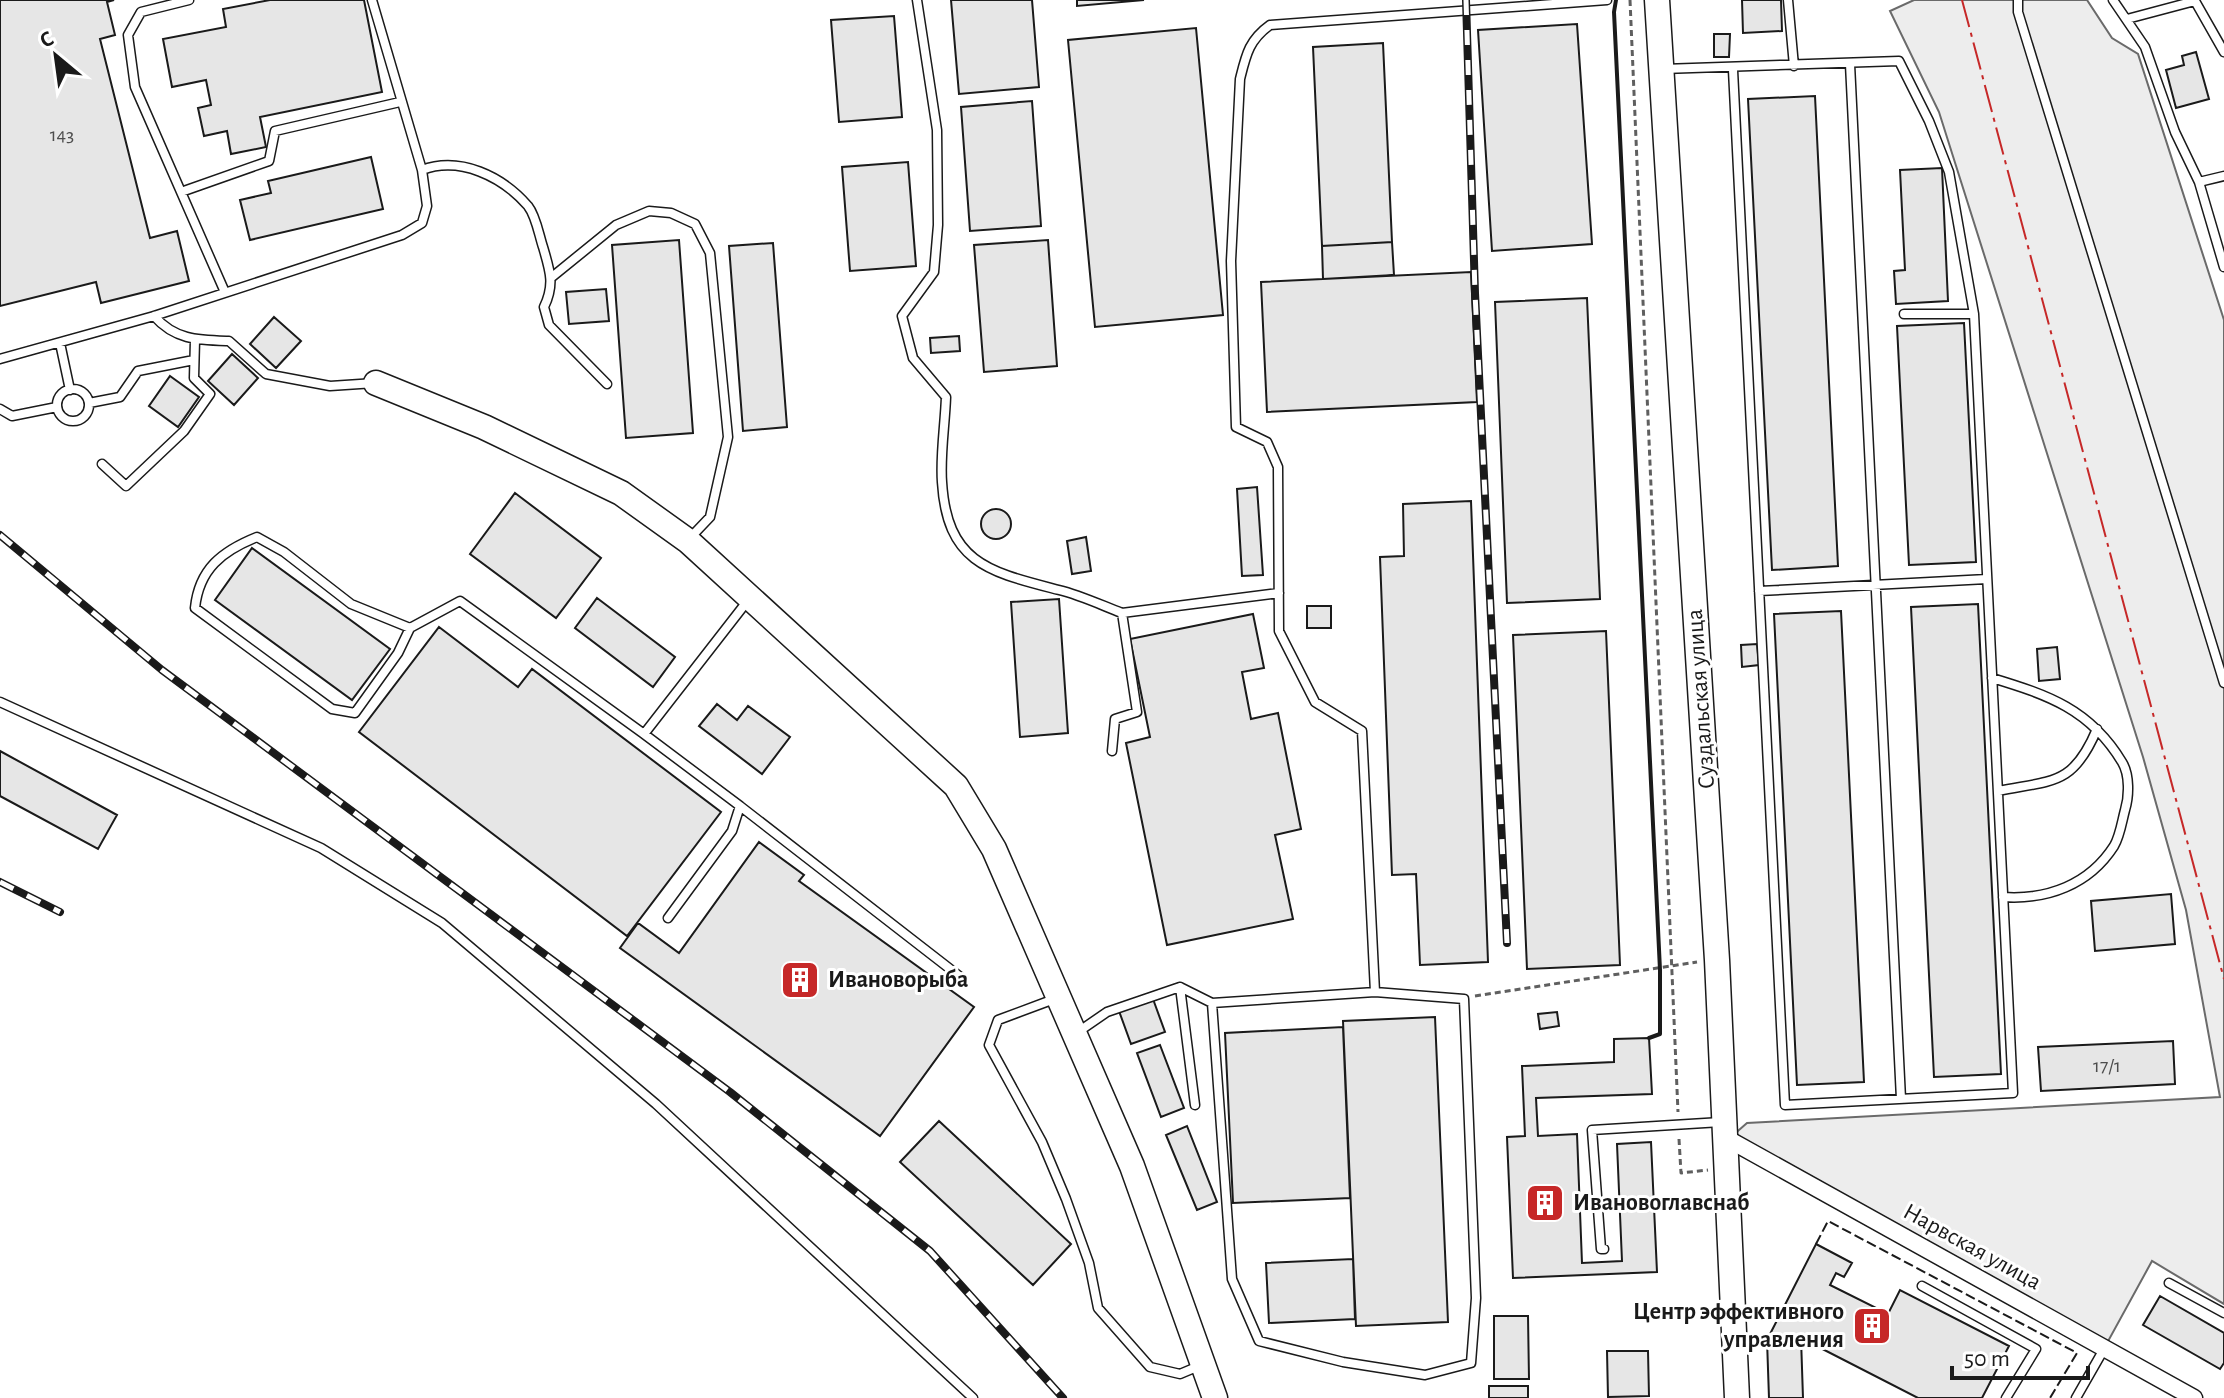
<svg xmlns="http://www.w3.org/2000/svg" width="2224" height="1398" font-family="'Alegreya Sans',sans-serif">
  <style>
    .built { fill: #ededed; stroke: #6a6a6a; stroke-width: 2 }
    .building { fill: #e6e6e6; stroke: #1a1a1a; stroke-width: 2 }
    .lines { fill: none; stroke-linecap: round; stroke-linejoin: round }
    .lane-casing { stroke: #1a1a1a; stroke-width: 11 }
    .street-casing { stroke: #1a1a1a; stroke-width: 19 }
    .secondary-casing { stroke: #1a1a1a; stroke-width: 27 }
    .path { stroke: #5f5f5f; stroke-width: 3; stroke-dasharray: 6 4; stroke-linecap: butt }
    .lane { stroke: #fff; stroke-width: 8 }
    .street { stroke: #fff; stroke-width: 16 }
    .secondary { stroke: #fff; stroke-width: 24 }
    .rail-casing { stroke: #1a1a1a; stroke-width: 8 }
    .rail { stroke: #fff; stroke-width: 5; stroke-dasharray: 15; stroke-linecap: butt }
    .fence { stroke: #1a1a1a; stroke-width: 2; stroke-dasharray: 10 4; stroke-linecap: butt }
    .wall { stroke: #1a1a1a; stroke-width: 4 }
    .power { stroke: #c62828; stroke-width: 2; stroke-dasharray: 28 6 4 6; stroke-linecap: butt }
    .labels { text-anchor: middle; dominant-baseline: central; stroke-width: 6; stroke-linejoin: round; paint-order: stroke }
    .number-label { font-size: 20px; fill: #4d4d4d }
    .street-label { font-size: 24px; fill: #1a1a1a; stroke: #fff }
    .poi-label { font-size: 24px; font-weight: bold; fill: #1a1a1a; stroke: #fff; text-anchor: start }
  </style>
  <rect width="100%" height="100%" fill="#fff"/>
  <!-- built -->
  <path class="built" d="M1914 0H2087L2112 38 2138 54 2224 320V1304L2152 1261 2106 1345 1731 1137 1747 1123 2220 1097 2186 910 2143 757 1939 112 1890 11Z"/>
  <!-- building -->
  <path class="building" d="M0 0H114L107 2 115 35 100 39 150 238 177 231 189 281 101 303 96 282 0 306Z
    M270 0H364L382 92 260 117 266 147 231 154 227 131 204 136 198 108 211 105 206 80 172 87 163 39 226 27 223 9Z
    M951 0H1032L1039 87 959 94Z
    M1077 0H1144L1077 6Z
    M1742 0H1781L1782 31 1743 33Z
    M894 16 902 117 839 122 831 20Z
    M1577 24 1592 244 1492 251 1478 30Z
    M1196 28 1223 315 1095 327 1068 40Z
    M1714 34H1730L1729 57H1714Z
    M1383 43 1392 242 1322 246 1313 47Z
    M2196 52 2209 99 2176 108 2166 70 2184 65 2182 56Z
    M1815 96 1838 566 1772 570 1748 99Z
    M1032 101 1041 226 970 231 961 107Z
    M371 157 383 209 250 240 240 200 271 193 268 181Z
    M908 162 916 266 850 271 842 167Z
    M1942 168 1948 301 1896 304 1894 271 1905 270 1900 170Z
    M679 240 693 433 626 438 612 245Z
    M1048 240 1057 366 984 372 974 245Z
    M1392 242 1394 275 1323 279 1322 246Z
    M773 243 787 427 743 431 729 246Z
    M1471 272 1477 402 1267 412 1261 282Z
    M606 289 609 321 569 324 566 292Z
    M1587 298 1600 599 1507 603 1495 302Z
    M274 317 301 341 276 368 250 344Z
    M1964 323 1976 562 1909 565 1897 326Z
    M959 336 960 351 931 353 930 338Z
    M232 354 258 378 234 405 208 381Z
    M170 376 199 397 178 427 149 406Z
    M1257 487 1263 575 1242 576 1237 489Z
    M515 493 601 558 556 618 470 554Z
    M1471 501 1488 962 1420 965 1416 874 1392 875 1380 557 1404 556 1403 504Z
    M981 524a15 15 0 1 1 30 0a15 15 0 1 1-30 0Z
    M1086 537 1091 571 1072 574 1067 541Z
    M252 548 390 649 352 700 215 600Z
    M597 598 675 657 653 687 575 628Z
    M1059 599 1068 733 1020 737 1011 602Z
    M1978 604 2001 1074 1934 1077 1911 607Z
    M1307 606H1331V628H1307Z
    M1841 611 1864 1082 1797 1085 1774 614Z
    M1253 614 1264 668 1242 672 1251 719 1278 713 1301 829 1275 835 1293 919 1167 945 1126 743 1150 737 1130 639Z
    M439 627 518 687 532 669 721 812 627 936 359 732Z
    M1606 631 1620 965 1527 969 1513 635Z
    M1757 644 1759 665 1742 667 1741 645Z
    M2057 647 2060 679 2039 681 2037 649Z
    M717 704 737 720 748 706 790 737 762 774 699 726Z
    M0 751 117 815 98 849 0 796Z
    M759 842 804 875 799 881 974 1007 880 1136 620 948 638 923 679 953Z
    M2171 894 2175 944 2095 951 2091 901Z
    M1153 999 1165 1032 1131 1044 1119 1011Z
    M1557 1012 1559 1026 1540 1029 1538 1014Z
    M1435 1017 1448 1322 1356 1326 1343 1021Z
    M1343 1027 1350 1198 1233 1203 1225 1033Z
    M1649 1038 1652 1094 1536 1098 1538 1136 1577 1134 1582 1263 1622 1261 1617 1144 1651 1142 1657 1272 1513 1278 1507 1137 1525 1136 1522 1066 1614 1062V1039Z
    M2173 1041 2175 1084 2041 1091 2038 1047Z
    M1160 1045 1184 1108 1161 1117 1137 1053Z
    M939 1121 1071 1244 1033 1285 900 1162Z
    M1187 1126 1217 1202 1197 1210 1166 1135Z
    M1816 1244 1852 1263 1844 1277 1836 1273 1830 1285 1888 1314 1900 1290 2009 1346 1982 1398H1918L1801 1338 1803 1398H1769L1767 1340Z
    M1353 1259 1355 1319 1269 1323 1266 1263Z
    M2160 1296 2224 1333V1363L2220 1369 2143 1325Z
    M1494 1316H1528L1529 1379H1494Z
    M1607 1351H1648L1649 1396 1608 1397Z
    M1489 1386H1528V1398H1489Z"/>
  <g class="lines">
    <defs>
      <path id="lane" d="M189 0 141 12 128 35 135 87 224 290
        M917 0 937 130 938 225 934 272 902 316 913 358 946 397C945 425 940 455 942 482 947 564 990 572 1059 590 1080 595 1101 605 1122 613
        M1788 0 1794 66
        M2018 0V12L2224 683
        M2113 0 2145 47 2175 132 2199 182 2224 267
        M2127 19 2195 1 2224 52
        M1850 64 1901 1099
        M1663 69 1899 61 1929 121 1949 172 1974 314H1904
        M1733 70 1785 1105 2013 1093 1974 314
        M422 170C460 156 502 176 528 206 536 216 539 235 543 247 550 271 555 284 544 307L549 325 607 384
        M2199 182 2224 176
        M181 192 269 161 275 131 400 102
        M552 277 616 225 649 211 671 213 695 224 710 253 728 437 710 517 690 538
        M154 316C175 340 198 340 229 341L266 374 330 386 375 383
        M60 343 70 390
        M0 359 154 316 402 235 422 223 427 206 422 170 372 0
        M57 405a16 16 0 1 1 32 0a16 16 0 1 1-32 0Z
        M89 403 120 397 138 371 194 360
        M0 409 12 416 57 407
        M102 464 126 486 184 431 210 394 194 378 195 340
        M1759 591 1987 579
        M410 628 351 604 284 552 257 537C222 551 199 569 195 608L332 709 355 713 398 653 410 628 460 601 644 734 749 599
        M1992 678C2048 695 2090 709 2122 762 2130 775 2129 797 2125 810 2122 821 2120 836 2114 846 2089 885 2047 900 2003 897
        M0 702 321 848 442 923 656 1104 973 1398
        M644 734 740 806 732 831 668 918
        M1112 751 1115 719 1137 712 1122 613 1279 593
        M1998 791C2053 780 2073 786 2097 729
        M740 806 963 979
        M1180 987 1195 1105
        M1057 998 998 1020 989 1045 1042 1142 1066 1199 1089 1263 1098 1308 1150 1367 1180 1374 1199 1366
        M1212 1003 1232 1279 1259 1341 1343 1362 1425 1375 1471 1363 1476 1298 1464 999 1375 992 1362 731 1315 702 1279 631 1278 467 1267 442 1236 427 1231 261 1240 79C1246 55 1249 40 1270 25L1607 0
        M1078 1032 1107 1012 1180 987 1212 1003 1375 992
        M1604 1249H1601L1592 1130 1721 1122
        M2169 1283 2224 1313
        M1922 1286 2036 1349 2006 1398
        M2076 1398 2104 1349"/>
      <path id="street" d="M1726 1138 2194 1398"/>
      <path id="secondary" d="M1657 0 1717 960 1737 1398
        M376 383 484 427 621 493 688 541 956 786 994 849 1132 1166 1215 1398"/>
    </defs>
    <!-- lane casing -->
    <use href="#lane" class="lane-casing"/>
    <!-- street casing -->
    <use href="#street" class="street-casing"/>
    <!-- secondary casing -->
    <use href="#secondary" class="secondary-casing"/>
    <!-- path -->
    <path class="path" d="M1630 0 1678 1112
      M1475 996 1697 962
      M1679 1139 1681 1173 1708 1170"/>
    <!-- lane -->
    <use href="#lane" class="lane"/>
    <!-- street -->
    <use href="#street" class="street"/>
    <!-- secondary -->
    <use href="#secondary" class="secondary"/>
    <defs>
      <path id="rail" d="M1466 0 1475 293 1507 943
        M0 535 162 670 730 1092 930 1251 1063 1398
        M0 882 60 912"/>
    </defs>
    <!-- rail casing -->
    <use href="#rail" class="rail-casing"/>
    <!-- rail -->
    <use href="#rail" class="rail"/>
    <!-- fence -->
    <path class="fence" d="M1816 1244 1828 1221 2077 1353 2050 1398"/>
    <!-- wall -->
    <path class="wall" d="M1616 0 1614 12 1660 970V1034L1649 1038"/>
    <!-- power -->
    <path class="power" d="M1962 0 2224 979"/>
  </g>
  <!-- icons -->
  <defs>
    <symbol id="building-square" viewBox="-11 -11 22 22"><rect x="-9" y="-9" width="18" height="18" rx="4" fill="#c62828" stroke="#fff"/><path d="M-4-6H4V6H1V3H-1V6H-4ZM-2.5-4.3h1.7v1.8h-1.7ZM.8-4.3h1.7v1.8H.8ZM-2.5-1h1.7V.8h-1.7ZM.8-1h1.7V.8H.8Z" fill="#fff"/></symbol>
  </defs>
  <g fill-rule="evenodd">
    <use href="#building-square" x="778" y="958" width="44" height="44"/>
    <use href="#building-square" x="1523" y="1181" width="44" height="44"/>
    <use href="#building-square" x="1850" y="1304" width="44" height="44"/>
  </g>
  <g class="labels">
    <!-- number labels -->
    <g class="number-label">
      <text x="62" y="135">143</text>
      <text x="2107" y="1066">17/1</text>
    </g>
    <!-- street labels -->
    <g class="street-label">
      <text transform="translate(1701 699) rotate(-94)">Суздальская улица</text>
      <text transform="translate(1972 1247) rotate(29)">Нарвская улица</text>
    </g>
    <!-- poi labels -->
    <g class="poi-label">
      <text x="828" y="980">Ивановорыба</text>
      <text x="1573" y="1203">Ивановоглавснаб</text>
      <text x="1844" y="1312" text-anchor="end">Центр эффективного<tspan x="1844" dy="28">управления</tspan></text>
    </g>
  </g>
  <!-- north arrow -->
  <g transform="translate(56 56) rotate(331)" stroke="#ffffff" stroke-width="6" paint-order="stroke">
  <path d="M0-6L14 30L0 20L-14 30Z" fill="#1a1a1a"/>
  <text y="-12" font-size="22" font-weight="bold" text-anchor="middle" fill="#1a1a1a">С</text>
  </g>
  <!-- scale -->
  <path d="M1952 1366v12h136v-12" fill="none" stroke="#1a1a1a" stroke-width="4"/>
  <text x="1964" y="1366" font-size="24" fill="#1a1a1a" stroke="#ffffff" stroke-width="6" paint-order="stroke">50 m</text>
</svg>
